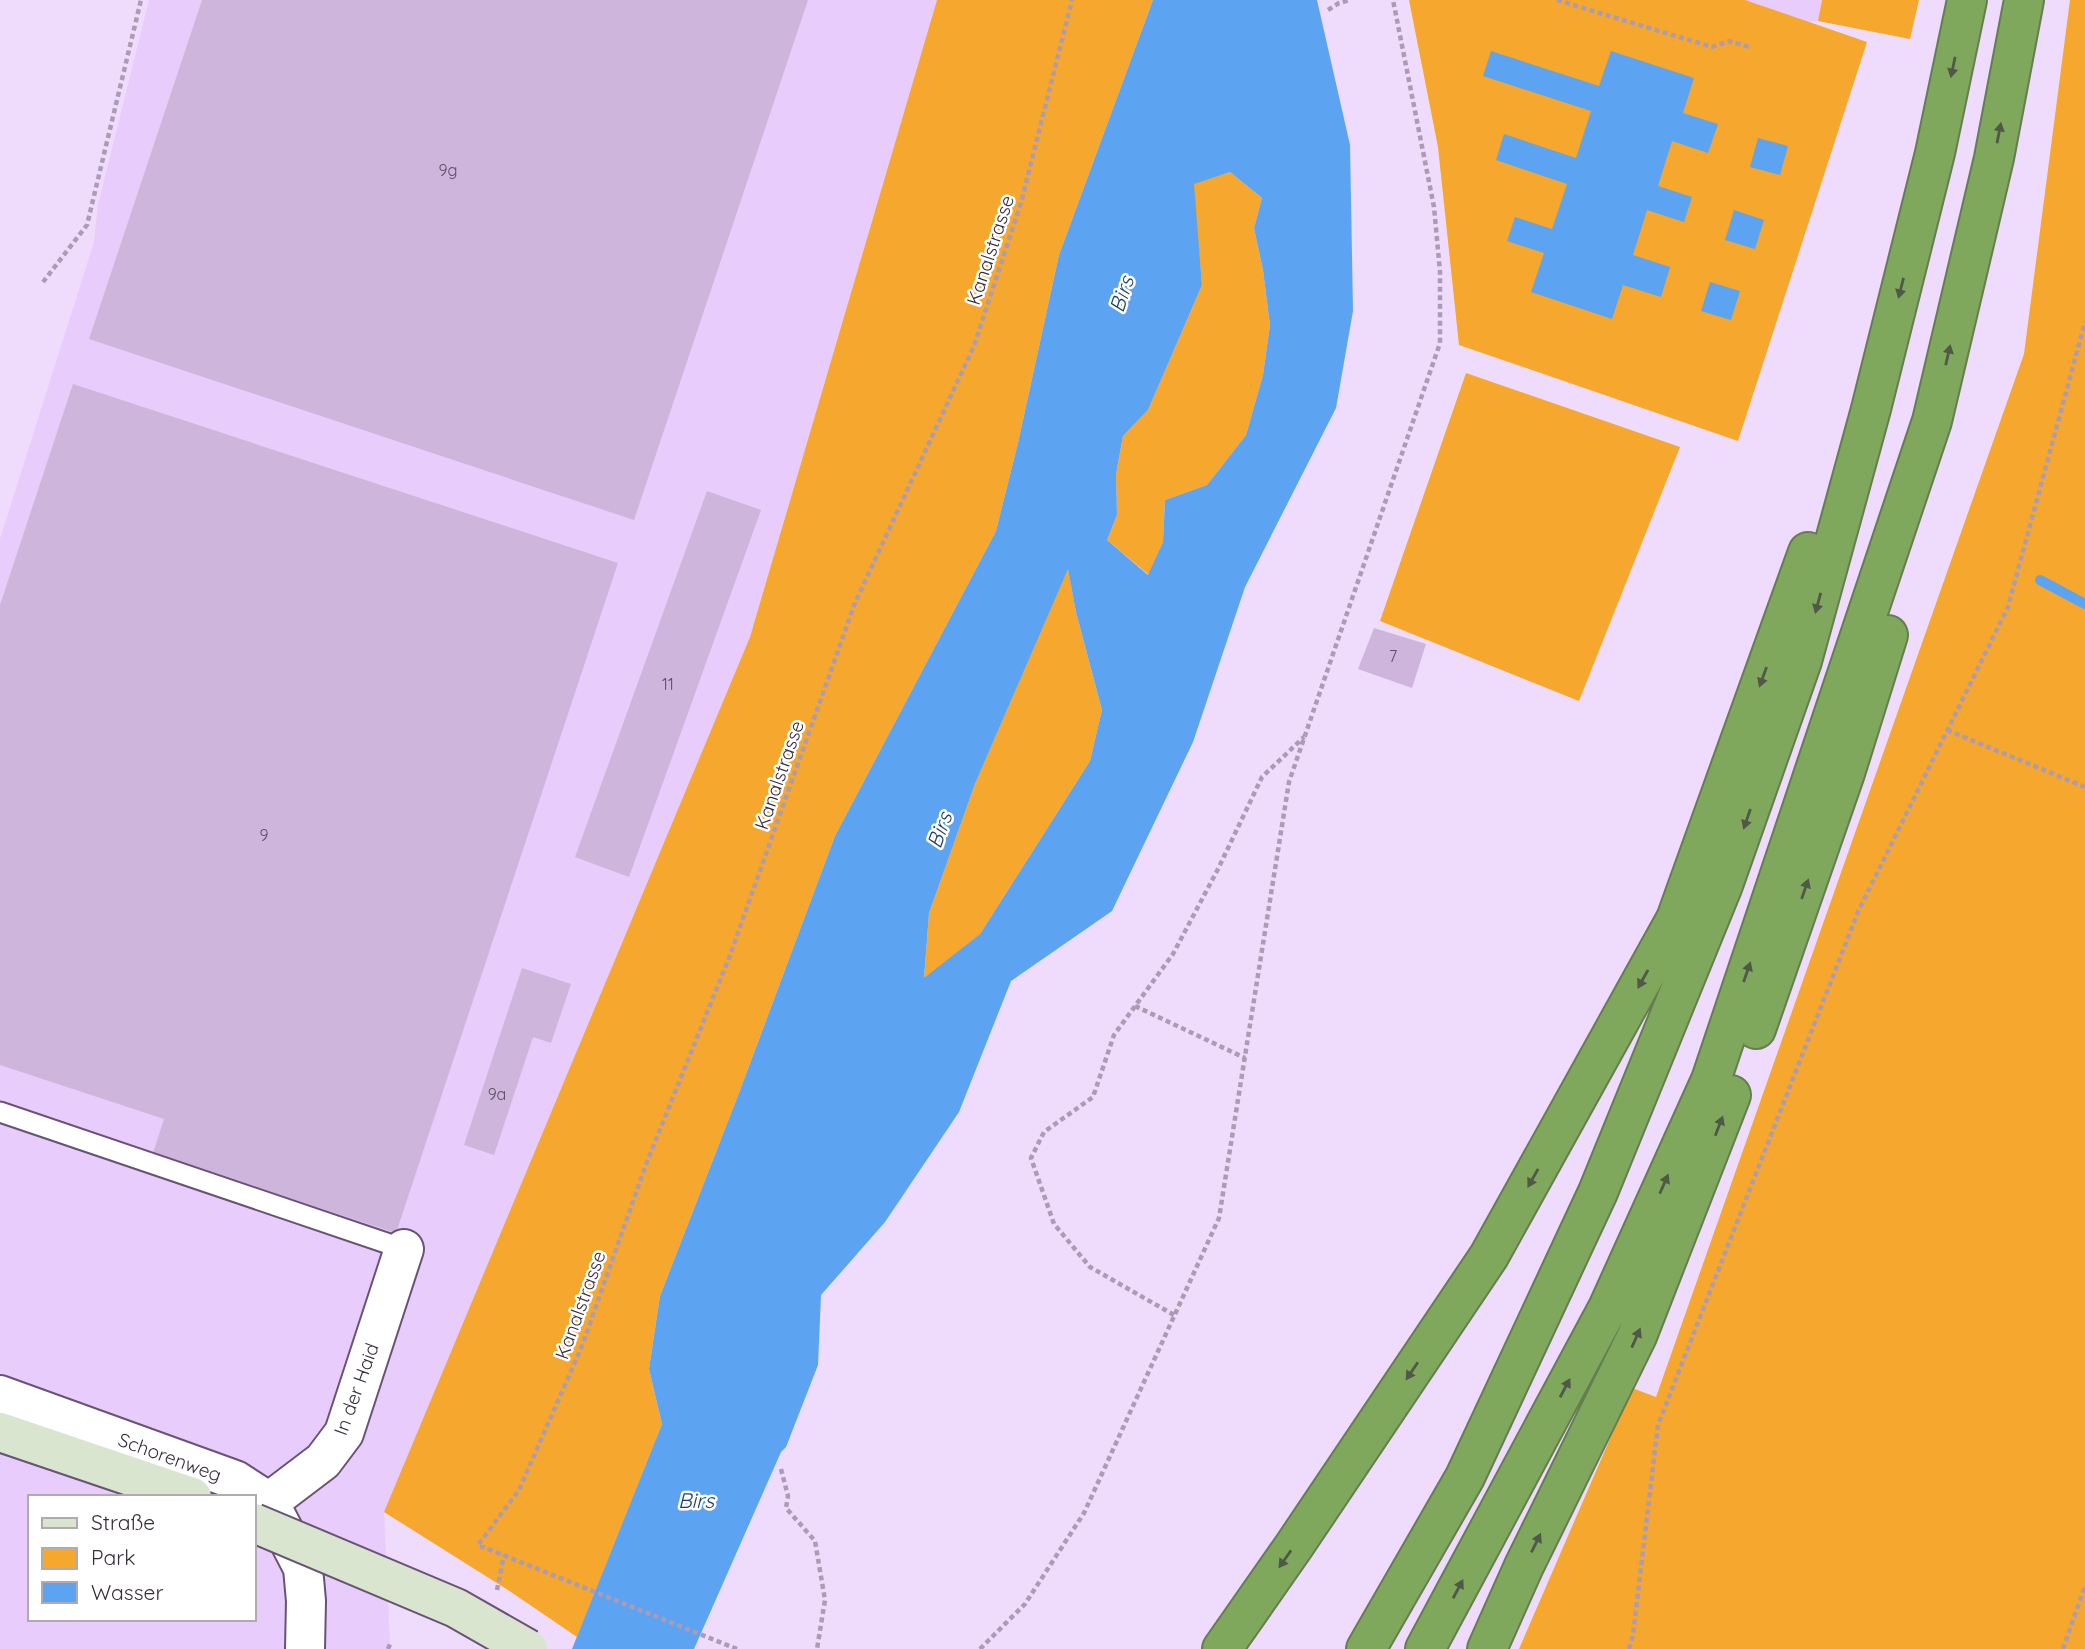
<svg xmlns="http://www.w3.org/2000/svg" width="2085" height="1649" font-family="Quicksand,sans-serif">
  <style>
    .built { fill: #e8ccfb; fill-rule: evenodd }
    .green { fill: #f6a72d }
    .water { fill: #5ca3f1; fill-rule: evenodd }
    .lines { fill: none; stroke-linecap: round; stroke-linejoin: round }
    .stream { stroke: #5ca3f1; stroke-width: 10 }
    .building { fill: #cdb5dc }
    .lane-casing { stroke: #685375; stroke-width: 23 }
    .street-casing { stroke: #685375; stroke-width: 42 }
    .secondary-casing { stroke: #685375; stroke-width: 42 }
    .highway-casing { stroke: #657d51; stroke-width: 42 }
    .path { stroke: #ab9bb5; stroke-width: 4.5; stroke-dasharray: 5 3.5; stroke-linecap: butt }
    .lane { stroke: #fff; stroke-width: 19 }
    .street { stroke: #fff; stroke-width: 38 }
    .secondary { stroke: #d9e5ce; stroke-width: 38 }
    .highway { stroke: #7fa85d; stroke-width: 38 }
    .secondary-bridge-casing { stroke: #685375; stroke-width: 42; stroke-linecap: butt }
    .secondary-bridge { stroke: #d9e5ce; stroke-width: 38 }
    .oneway { fill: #505848 }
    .labels { text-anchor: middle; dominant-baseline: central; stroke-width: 5; stroke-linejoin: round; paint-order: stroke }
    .number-label { font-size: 16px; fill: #5c4f64 }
    .street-label { font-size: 19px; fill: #362d3c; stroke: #fff }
    .water-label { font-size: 21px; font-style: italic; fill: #1c4168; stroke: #fff }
  </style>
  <rect width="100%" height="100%" fill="#efdbfc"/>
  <!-- built -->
  <path class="built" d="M149 0H937L750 637 384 1512 390 1644 388 1649H0V539L94 242 98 205ZM30 1497H254V1619H30Z
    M1745 0H1822L1818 21 1807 22Z"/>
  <!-- green -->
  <path class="green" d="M937 0H1153L1059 255 1018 443 996 531 835 836 739 1093 660 1296 649 1369 662 1424 577 1637 508 1590 384 1512 750 637Z
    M1409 0H1745L1867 42 1738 441 1459 345 1438 147Z
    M1822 0H1919L1910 39 1818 21Z
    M2070 0H2085V1649H1519L1632 1388 1656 1397 2024 354Z
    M1230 172 1262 198 1254 228 1263 270 1270 325 1263 375 1246 435 1207 485 1165 500 1163 542 1149 575 1107 540 1117 515 1116 474 1123 436 1148 410 1202 285 1193 183Z
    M1466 373 1680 447 1579 701 1380 621Z
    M1068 568 1076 612 1102 710 1090 761 980 934 924 979 929 913 975 784Z"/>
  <!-- water -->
  <path class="water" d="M1153 0H1317L1350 145 1353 311 1336 408 1245 587 1193 742 1112 911 1011 981 959 1112 885 1222 821 1295 818 1365 786 1447 781 1452 694 1649H572L662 1424 649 1369 660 1296 739 1093 835 836 996 531 1018 443 1059 255ZM1230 172 1262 198 1254 228 1263 270 1270 325 1263 375 1246 435 1207 485 1165 500 1163 542 1148 575 1107 540 1117 515 1116 474 1123 436 1148 410 1202 285 1194 184ZM1068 569 1076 612 1102 710 1090 761 980 934 924 978 929 913 975 784Z
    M1491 51 1599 86 1611 51 1694 78 1683 113 1718 124 1708 153 1672 141 1658 186 1692 197 1684 222 1647 210 1633 255 1670 267 1661 297 1623 285 1612 319 1531 292 1544 253 1507 241 1515 217 1552 229 1567 184 1496 160 1504 134 1576 158 1591 111 1483 76Z
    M1758 138 1788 146 1780 175 1750 167Z
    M1734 210 1764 220 1755 249 1725 240Z
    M1710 282 1740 291 1731 320 1701 311Z"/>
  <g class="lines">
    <!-- stream -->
    <path class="stream" d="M2040 580 2085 604"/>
  </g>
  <!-- building -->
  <path class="building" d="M202 0H808L634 520 89 339Z
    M73 384 618 563 396 1233 153 1153 164 1119 0 1065V605Z
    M707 491 761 510 629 877 575 857Z
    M1374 628 1426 644 1412 688 1358 669Z
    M522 968 571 984 551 1043 533 1037 494 1155 464 1145Z"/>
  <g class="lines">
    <defs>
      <path id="lane" d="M0 1112 404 1249"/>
      <path id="street" d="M0 1395 235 1480 269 1502 303 1568 306 1601 305 1649
        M269 1502 323 1461 344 1433 404 1249"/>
      <path id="secondary" d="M0 1432 192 1497"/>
      <path id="highway" d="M1756 1029 1845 773 1888 635
        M1222 1649 1294 1546 1489 1256 1676 919 1808 552
        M1366 1649 1465 1477 1598 1192 1723 885 1802 661 1871 409 1935 153 1967 0
        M1425 1649 1608 1308 1711 1080 1932 421 1994 158 2024 0
        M1487 1649 1524 1566 1637 1336 1731 1095"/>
    </defs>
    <!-- lane casing -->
    <use href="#lane" class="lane-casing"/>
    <!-- street casing -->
    <use href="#street" class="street-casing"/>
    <!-- secondary casing -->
    <use href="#secondary" class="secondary-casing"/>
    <!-- highway casing -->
    <use href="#highway" class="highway-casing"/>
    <!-- path -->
    <path class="path" d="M1557 0 1712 47 1729 41 1749 47
      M1328 10 1339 3 1350 0
      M43 282 87 225 141 0
      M1947 730 2085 787
      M1135 1006 1245 1058
      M1174 1315 1090 1267 1054 1224 1031 1158 1044 1132 1093 1097 1114 1035 1173 954 1218 869 1262 777 1304 737
      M781 1469 788 1496 786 1508 815 1541 825 1600 817 1649
      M497 1590 504 1555
      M388 1649 390 1644
      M737 1649 478 1545 519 1490 582 1346 647 1162 729 958 855 603 974 346 1021 203 1072 0
      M980 1649 1025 1604 1084 1513 1219 1218 1289 782 1440 343V272L1434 207 1393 0
      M1629 1649 1633 1635 1658 1425 1858 912 2008 607 2085 322
      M2063 1649 2085 1586"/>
    <!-- lane -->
    <use href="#lane" class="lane"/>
    <!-- street -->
    <use href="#street" class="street"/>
    <!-- secondary -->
    <use href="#secondary" class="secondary"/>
    <!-- highway -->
    <use href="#highway" class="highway"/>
    <defs>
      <path id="secondary-bridge" d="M254 1523 456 1608 528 1649"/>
    </defs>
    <!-- secondary-bridge casing -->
    <use href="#secondary-bridge" class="secondary-bridge-casing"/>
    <!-- secondary-bridge -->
    <use href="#secondary-bridge" class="secondary-bridge"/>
  </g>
  <!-- one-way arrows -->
  <defs><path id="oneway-solid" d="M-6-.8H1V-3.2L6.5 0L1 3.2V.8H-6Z" transform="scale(1.75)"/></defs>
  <g class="oneway">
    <use href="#oneway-solid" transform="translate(1953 67) rotate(102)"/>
    <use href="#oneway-solid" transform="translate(1999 133) rotate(-79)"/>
    <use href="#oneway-solid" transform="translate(1901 288) rotate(104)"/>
    <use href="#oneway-solid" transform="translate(1948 355) rotate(-77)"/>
    <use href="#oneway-solid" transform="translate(1818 603) rotate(105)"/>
    <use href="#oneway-solid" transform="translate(1763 677) rotate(110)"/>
    <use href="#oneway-solid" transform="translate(1747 819) rotate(109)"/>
    <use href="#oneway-solid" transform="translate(1805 889) rotate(-71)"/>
    <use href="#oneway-solid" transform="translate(1747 972) rotate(-71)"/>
    <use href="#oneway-solid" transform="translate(1643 979) rotate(119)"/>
    <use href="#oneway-solid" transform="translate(1719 1126) rotate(-69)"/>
    <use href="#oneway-solid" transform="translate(1533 1178) rotate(119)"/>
    <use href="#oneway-solid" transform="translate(1664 1184) rotate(-66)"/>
    <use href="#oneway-solid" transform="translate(1636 1338) rotate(-66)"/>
    <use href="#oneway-solid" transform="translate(1412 1371) rotate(124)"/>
    <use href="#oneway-solid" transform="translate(1565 1388) rotate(-62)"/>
    <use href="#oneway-solid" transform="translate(1536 1543) rotate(-64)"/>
    <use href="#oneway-solid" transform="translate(1285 1559) rotate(125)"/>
    <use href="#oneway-solid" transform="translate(1458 1589) rotate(-62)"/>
  </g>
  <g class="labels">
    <!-- number labels -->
    <g class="number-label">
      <text x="448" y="170">9g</text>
      <text x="1393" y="656">7</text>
      <text x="668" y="684">11</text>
      <text x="264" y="835">9</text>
      <text x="497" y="1094">9a</text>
    </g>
    <!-- street labels -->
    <g class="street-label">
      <text transform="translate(990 250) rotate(-72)">Kanalstrasse</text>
      <text transform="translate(779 775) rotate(-71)">Kanalstrasse</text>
      <text transform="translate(580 1305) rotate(-70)">Kanalstrasse</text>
      <text transform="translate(356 1389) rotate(-70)">In der Haid</text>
      <text transform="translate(170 1457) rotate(20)">Schorenweg</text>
    </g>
    <!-- water labels -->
    <g class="water-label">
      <text transform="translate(1121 294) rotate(-72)">Birs</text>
      <text transform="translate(939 830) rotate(-70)">Birs</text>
      <text x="696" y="1500">Birs</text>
    </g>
  </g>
  <!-- legend -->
  <rect x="28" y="1495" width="228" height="126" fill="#ffffff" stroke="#afabb1" stroke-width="2"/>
  <rect x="42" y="1518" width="35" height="10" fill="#d9e5ce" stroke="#afabb1" stroke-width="2"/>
  <text x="91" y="1530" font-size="21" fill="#362d3c">Straße</text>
  <rect x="42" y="1548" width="35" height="21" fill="#f6a72d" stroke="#afabb1" stroke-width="2"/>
  <text x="91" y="1565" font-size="21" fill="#362d3c">Park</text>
  <rect x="42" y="1582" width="35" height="21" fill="#5ca3f1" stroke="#afabb1" stroke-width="2"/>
  <text x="91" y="1600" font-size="21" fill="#362d3c">Wasser</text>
</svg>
